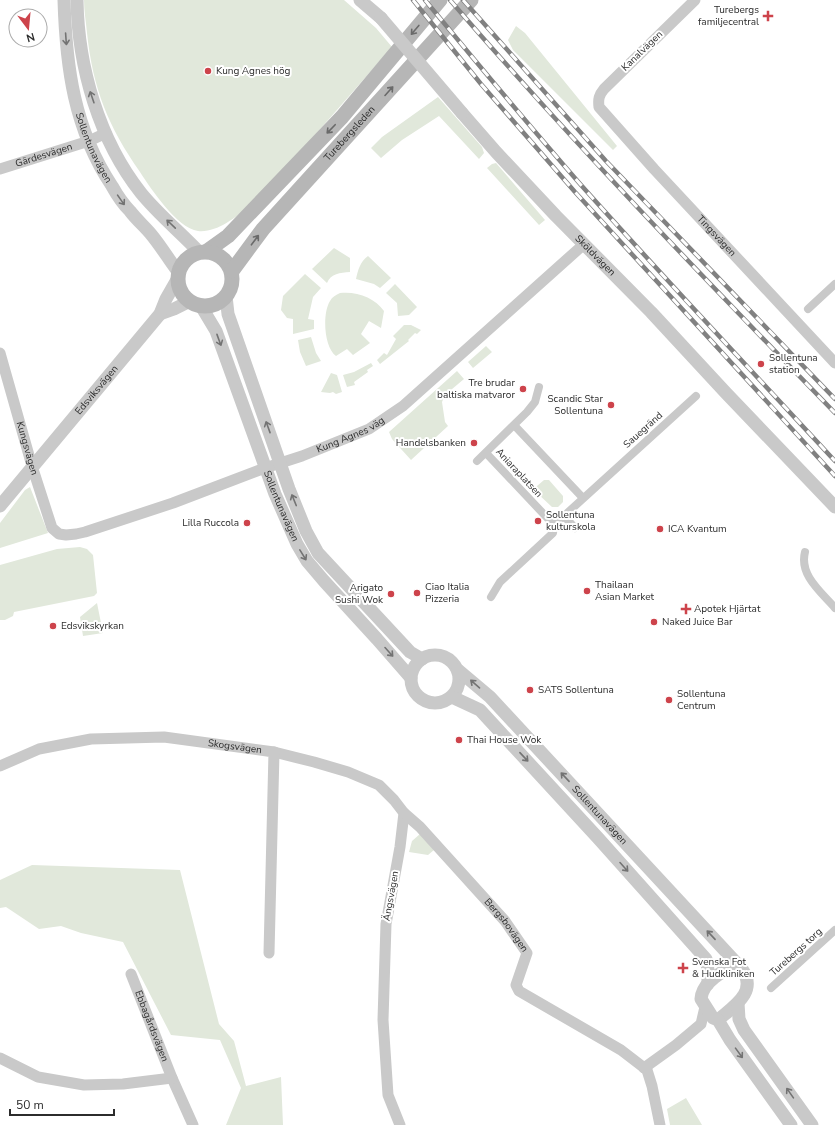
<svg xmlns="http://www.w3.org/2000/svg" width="835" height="1125" font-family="'Nunito Sans',sans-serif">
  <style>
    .green { fill: #e1e8db }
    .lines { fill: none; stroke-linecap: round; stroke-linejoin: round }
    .pedestrian { stroke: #c9c9c9; stroke-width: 8 }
    .minor { stroke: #c9c9c9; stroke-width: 11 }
    .tertiary { stroke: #c9c9c9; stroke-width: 13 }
    .secondary { stroke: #b6b6b6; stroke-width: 15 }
    .rail-casing { stroke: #818181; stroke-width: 4.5 }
    .rail { stroke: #fff; stroke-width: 3; stroke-dasharray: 9; stroke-linecap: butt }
    .tertiary-bridge { stroke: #c9c9c9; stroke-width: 13 }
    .oneway { stroke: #6a6a6a }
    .oneway2 { stroke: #737373 }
    .poi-dot { fill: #cd434b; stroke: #fff; stroke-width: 1.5 }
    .labels { text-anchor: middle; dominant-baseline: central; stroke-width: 4; stroke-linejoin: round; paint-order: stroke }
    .poi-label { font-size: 10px; fill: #2c2c2c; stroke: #fff; text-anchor: start }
    .street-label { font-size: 10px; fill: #2c2c2c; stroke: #fff }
  </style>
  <rect width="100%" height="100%" fill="#fff"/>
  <!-- green -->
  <path class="green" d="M84 0H344L376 28 392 47C364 79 336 111 308 143 294 159 280 175 265 190 260 195 255 202 248 207 235 218 216 233 198 231 177 228 151 189 140 172 108 126 93 89 87 33 86 22 84 11 84 0Z
    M516 26 525 33 617 146 613 150 513 50 508 40Z
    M438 97 482 147 484 153 479 159 439 116 402 140 381 158 371 148 382 137Z
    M496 163 545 220 539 225 487 168 492 164Z
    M334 248 350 258V272C340 273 331 273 327 283L312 269Z
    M368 256 391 278 380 288 374 284 356 279C358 270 360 262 368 256Z
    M305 274 321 288 313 297 308 319 314 320V329L293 334V319L287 318 281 310 283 296Z
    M395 284 417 307 409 315 398 316 397 303 386 293Z
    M340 293C357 291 375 298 384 311L381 328 369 321 361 334 370 343 353 355 347 349 336 356C324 347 322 314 330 301 332 297 336 295 340 293Z
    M404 325H411L421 330 417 334 415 333 408 340 409 341 380 364 377 360 384 353 387 355 396 339 393 336Z
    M311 337 316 353 321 361 306 366 300 352 298 340Z
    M486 346 492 352 473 368 468 362Z
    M371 363 373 366 367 370 368 372 354 382 355 385 347 387 343 375 354 372Z
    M457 371 464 379 445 395 442 402 445 422 448 426 411 460 392 439 389 432Z
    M331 373 337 375 342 392 336 394 333 392 330 393 321 392Z
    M544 480H549L563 496V502L558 507H552L537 493V486Z
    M30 487 48 533 0 548V523L25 490Z
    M80 547 87 549 93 555 97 593 94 596 14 612 13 616 5 620H0V565L57 549Z
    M97 603 103 633 83 636 80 617Z
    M420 834 434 850 428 855 409 852 412 841Z
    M32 865 180 870 219 1024 234 1041 246 1086 281 1077 283 1125H226L241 1088 220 1040 171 1035 123 942 81 933 61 926 39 929 6 907 0 908V880Z
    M686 1098 702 1125H670L667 1109Z"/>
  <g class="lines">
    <!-- pedestrian -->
    <path class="pedestrian" d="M808 309 835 284
      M514 425 583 498
      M486 453 554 525
      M477 461 527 412 535 402 539 387
      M564 516 575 528
      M805 552C799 575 821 592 835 608
      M491 597 500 582 553 533 554 525 696 396
      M771 988 835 930"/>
    <!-- minor -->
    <g class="minor">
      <path id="s1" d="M695 0 604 89C599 95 598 99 599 107L654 169 835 363"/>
      <path id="s2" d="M0 169 89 141 106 133"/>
      <path id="s3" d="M0 353 32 466 52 528 59 534 66 535 76 534 85 532 173 503 265 468 302 456 369 429 403 406 583 245"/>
      <path d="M274 752 314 762 348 772 379 785 394 800 404 813 400 847 386 924 383 1020 388 1095 400 1125"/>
      <path id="s4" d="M0 766 39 749 91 739 164 737 274 752 269 953"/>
      <path id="s5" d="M404 813 420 827 505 921 527 953 516 985 519 991 621 1050 647 1070 652 1086 660 1125"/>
      <path id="s6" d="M131 974 172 1078 193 1125"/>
      <path d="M0 1058 38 1077 84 1085 123 1084 172 1078"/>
      <path d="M644 1068 676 1045 701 1024 705 1007"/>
    </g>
    <!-- tertiary -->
    <g class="tertiary">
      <path id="s7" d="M64 0C66 67 74 129 112 186 117 195 123 204 130 211 136 219 144 226 150 233 161 246 169 260 179 273"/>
      <path d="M77 0C78 67 99 140 141 193 158 214 180 232 199 252"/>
      <path d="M360 0 381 18"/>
      <path id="s8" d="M462 113 496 152 556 216 651 312 726 393 835 507"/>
      <path d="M226 296 228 314 289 489 306 531 318 553 410 652 422 659"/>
      <path id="s9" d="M201 306 216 331 275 494 297 544 307 561 324 581 377 639 411 678"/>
      <path d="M160 314 174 309 190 301"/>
      <path id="s10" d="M0 506 160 314 166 299 178 278"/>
      <circle cx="435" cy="679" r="24"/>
      <path id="s11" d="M458 670 490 697 742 969C758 992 734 1006 718 1020"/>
      <path d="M452 697 480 710 598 838 706 959 708 970V984"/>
      <path d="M738 964C724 970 702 982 701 999L713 1018 718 1020 730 1040 791 1125"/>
      <path d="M738 1003 739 1019 744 1030 812 1125"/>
    </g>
    <!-- secondary -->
    <g class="secondary">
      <path d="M207 251 228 236 342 117 440 0"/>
      <circle cx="205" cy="279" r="27"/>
      <path id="s12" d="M232 271 263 229 471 0"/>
    </g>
    <defs>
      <path id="rail" d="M413 0 481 84 575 192 835 476
        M425 0C476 62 528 124 581 185 664 278 750 369 835 461
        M450 0C573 143 704 278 835 413
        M463 0 606 161 835 399"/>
    </defs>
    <!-- rail casing -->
    <use href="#rail" class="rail-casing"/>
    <!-- rail -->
    <use href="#rail" class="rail"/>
    <!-- tertiary-bridge -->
    <path class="tertiary-bridge" d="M381 18 462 113"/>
  </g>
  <!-- one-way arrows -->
  <defs><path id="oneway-shaft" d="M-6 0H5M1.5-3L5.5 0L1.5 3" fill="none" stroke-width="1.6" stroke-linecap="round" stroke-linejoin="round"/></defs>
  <g class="oneway">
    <use href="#oneway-shaft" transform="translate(415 30) rotate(130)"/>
    <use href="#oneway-shaft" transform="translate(389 91) rotate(-48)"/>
    <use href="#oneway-shaft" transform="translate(331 129) rotate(134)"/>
    <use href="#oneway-shaft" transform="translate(255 240) rotate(-53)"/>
  </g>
  <g class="oneway2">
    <use href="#oneway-shaft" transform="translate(66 39) rotate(86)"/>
    <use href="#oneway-shaft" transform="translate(92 97) rotate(-109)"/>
    <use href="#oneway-shaft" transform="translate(121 200) rotate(55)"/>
    <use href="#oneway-shaft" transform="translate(171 224) rotate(-136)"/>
    <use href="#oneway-shaft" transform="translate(219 340) rotate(70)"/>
    <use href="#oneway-shaft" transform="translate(268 427) rotate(-110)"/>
    <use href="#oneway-shaft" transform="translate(294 500) rotate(-112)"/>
    <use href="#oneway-shaft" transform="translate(303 555) rotate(58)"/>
    <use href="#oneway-shaft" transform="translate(389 652) rotate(48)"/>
    <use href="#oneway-shaft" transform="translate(475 684) rotate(-139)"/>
    <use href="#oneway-shaft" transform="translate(524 757) rotate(47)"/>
    <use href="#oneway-shaft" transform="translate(565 777) rotate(-133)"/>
    <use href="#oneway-shaft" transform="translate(624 867) rotate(48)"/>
    <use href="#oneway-shaft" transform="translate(711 935) rotate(-133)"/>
    <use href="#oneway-shaft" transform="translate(739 1053) rotate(54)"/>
    <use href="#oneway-shaft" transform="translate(790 1093) rotate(-125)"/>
  </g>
  <!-- markers -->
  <g class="poi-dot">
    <path d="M766 10h4v4h4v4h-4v4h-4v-4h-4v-4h4z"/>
    <circle cx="208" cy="71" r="4"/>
    <circle cx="761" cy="364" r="4"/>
    <circle cx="523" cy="389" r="4"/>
    <circle cx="611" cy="405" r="4"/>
    <circle cx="474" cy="443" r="4"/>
    <circle cx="538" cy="521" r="4"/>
    <circle cx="247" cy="523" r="4"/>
    <circle cx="660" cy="529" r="4"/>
    <circle cx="587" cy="591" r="4"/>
    <circle cx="417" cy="593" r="4"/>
    <circle cx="391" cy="594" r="4"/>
    <path d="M684 603h4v4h4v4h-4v4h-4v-4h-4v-4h4z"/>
    <circle cx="654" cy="622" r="4"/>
    <circle cx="53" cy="626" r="4"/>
    <circle cx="530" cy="690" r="4"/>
    <circle cx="669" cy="700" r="4"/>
    <circle cx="459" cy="740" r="4"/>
    <path d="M681 962h4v4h4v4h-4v4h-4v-4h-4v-4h4z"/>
  </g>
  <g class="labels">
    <!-- poi labels -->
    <g class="poi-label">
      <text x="759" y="10" text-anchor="end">Turebergs<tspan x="759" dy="12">familjecentral</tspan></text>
      <text x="216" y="71">Kung Agnes hög</text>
      <text x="769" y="358">Sollentuna<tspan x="769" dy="12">station</tspan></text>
      <text x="515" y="383" text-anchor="end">Tre brudar<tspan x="515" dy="12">baltiska matvaror</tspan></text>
      <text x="603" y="399" text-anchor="end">Scandic Star<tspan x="603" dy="12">Sollentuna</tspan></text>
      <text x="466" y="443" text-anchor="end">Handelsbanken</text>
      <text x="546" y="515">Sollentuna<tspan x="546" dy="12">kulturskola</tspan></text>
      <text x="239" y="523" text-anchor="end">Lilla Ruccola</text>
      <text x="668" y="529">ICA Kvantum</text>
      <text x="595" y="585">Thailaan<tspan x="595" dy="12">Asian Market</tspan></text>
      <text x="425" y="587">Ciao Italia<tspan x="425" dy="12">Pizzeria</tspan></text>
      <text x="383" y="588" text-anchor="end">Arigato<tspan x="383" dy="12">Sushi Wok</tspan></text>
      <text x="694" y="609">Apotek Hjärtat</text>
      <text x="662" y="622">Naked Juice Bar</text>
      <text x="61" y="626">Edsvikskyrkan</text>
      <text x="538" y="690">SATS Sollentuna</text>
      <text x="677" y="694">Sollentuna<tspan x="677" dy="12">Centrum</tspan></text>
      <text x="467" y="740">Thai House Wok</text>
      <text x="692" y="962">Svenska Fot<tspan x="692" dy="12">&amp; Hudkliniken</tspan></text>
    </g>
    <!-- street labels -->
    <g class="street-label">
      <text transform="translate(642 51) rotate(-44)">Kanalvägen</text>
      <text stroke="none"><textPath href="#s12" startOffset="181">Turebergsleden</textPath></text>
      <text stroke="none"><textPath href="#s7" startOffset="152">Sollentunavägen</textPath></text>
      <text stroke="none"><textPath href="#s2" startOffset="46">Gärdesvägen</textPath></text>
      <text stroke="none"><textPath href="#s1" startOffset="321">Tingsvägen</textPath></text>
      <text stroke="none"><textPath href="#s8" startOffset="195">Sköldvägen</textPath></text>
      <text stroke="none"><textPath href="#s10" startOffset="151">Edsviksvägen</textPath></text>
      <text transform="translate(643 430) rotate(-42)">Sauegränd</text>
      <text stroke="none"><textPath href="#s3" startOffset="501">Kung Agnes väg</textPath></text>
      <text stroke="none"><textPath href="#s3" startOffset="99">Kungsvägen</textPath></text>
      <text transform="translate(519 473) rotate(47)">Aniaraplatsen</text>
      <text stroke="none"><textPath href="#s9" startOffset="216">Sollentunavägen</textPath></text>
      <text stroke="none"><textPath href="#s4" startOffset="240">Skogsvägen</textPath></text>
      <text stroke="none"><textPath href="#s11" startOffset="203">Sollentunavägen</textPath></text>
      <text transform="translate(391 896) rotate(-80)">Ängsvägen</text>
      <text stroke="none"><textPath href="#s5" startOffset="152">Bergsbovägen</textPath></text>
      <text transform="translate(796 952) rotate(-42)">Turebergs torg</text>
      <text stroke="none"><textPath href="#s6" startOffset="56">Ebbagårdsvägen</textPath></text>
    </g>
  </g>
  <!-- north arrow -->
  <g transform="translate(28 28) rotate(164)"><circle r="19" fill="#ffffff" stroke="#ababab"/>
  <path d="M0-3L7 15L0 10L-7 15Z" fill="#cd434b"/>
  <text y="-6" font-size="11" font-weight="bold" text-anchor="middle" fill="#2c2c2c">N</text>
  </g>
  <!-- scale -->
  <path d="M10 1109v6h104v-6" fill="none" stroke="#2c2c2c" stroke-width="2"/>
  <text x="16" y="1109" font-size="12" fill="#2c2c2c" stroke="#ffffff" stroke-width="3" paint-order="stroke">50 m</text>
</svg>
